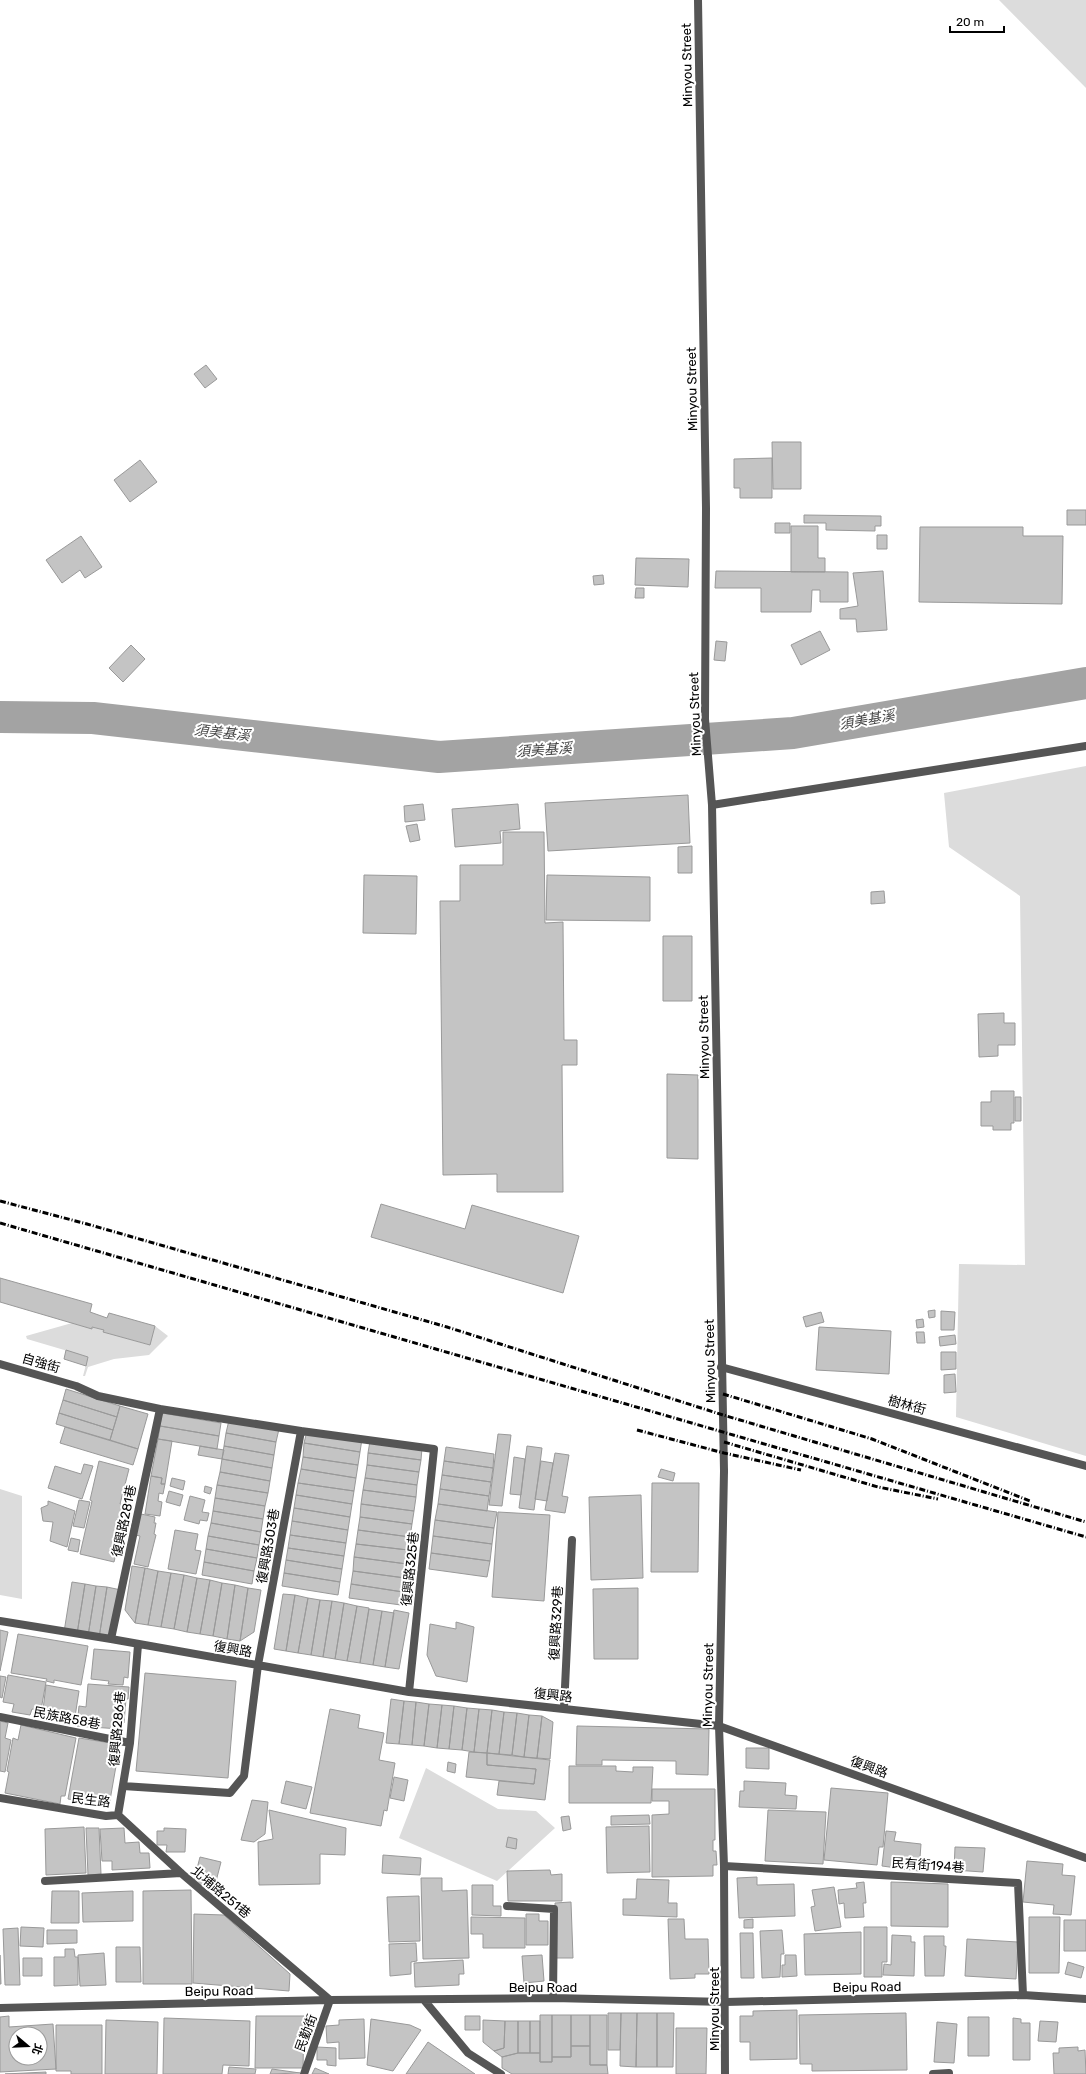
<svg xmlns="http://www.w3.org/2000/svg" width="1086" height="2074" font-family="Rubik,'Noto Sans TC',sans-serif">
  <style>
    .green { fill: #dcdcdc }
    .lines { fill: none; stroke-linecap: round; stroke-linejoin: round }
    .river { stroke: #a3a3a3; stroke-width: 32 }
    .building { fill: #c4c4c4; stroke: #999; fill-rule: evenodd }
    .minor { stroke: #555; stroke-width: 8 }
    .tertiary { stroke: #555; stroke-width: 8 }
    .rail { stroke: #000; stroke-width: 3; stroke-dasharray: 6 2 1 2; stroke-linecap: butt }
    .labels { text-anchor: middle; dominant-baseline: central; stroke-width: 4; stroke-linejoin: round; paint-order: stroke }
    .street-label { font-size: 13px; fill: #000; stroke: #fff }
    .water-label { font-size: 14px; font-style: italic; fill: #444; stroke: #fff }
  </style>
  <rect width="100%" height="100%" fill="#fff"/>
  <!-- green -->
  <path class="green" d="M999 0H1086V88Z
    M1086 766V1456L956 1417 959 1264 1025 1265 1020 896 949 847 944 793Z
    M72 1323 104 1330V1332L149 1345 155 1326 168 1336 149 1355 114 1359 88 1367 85 1376H83L88 1357 27 1339 26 1336Z
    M0 1489 22 1496V1599L0 1595Z
    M426 1768 498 1809 536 1811 555 1828 497 1881 399 1838Z"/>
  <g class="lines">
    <!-- river -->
    <path class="river" d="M0 717 93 718 439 757 793 733 1086 683"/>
  </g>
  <!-- building -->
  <path class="building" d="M206 365 217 379 205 388 194 374Z
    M772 442H801V489H773Z
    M772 458V498H740V488H734V459Z
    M140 460 157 482 130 502 114 480Z
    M1067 510H1086V525H1067Z
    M804 515 881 516V526H875V531L826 530V523H804Z
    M775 523H790V533H775Z
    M791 526H818V558H825V572H791Z
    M920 527H1023V536H1063L1062 604 919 602Z
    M877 535H887V549H877Z
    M81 536 102 567 85 578 80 570 62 583 46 560Z
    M636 558 689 559 688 587 635 585Z
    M716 571 848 572V602H820V590H812L811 612H761V588H715Z
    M883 571 887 630 857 632 856 619H840V609L858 606 853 573Z
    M603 575 604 584 594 585 593 576Z
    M636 588H644V598H635Z
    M820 631 830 650 801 665 791 645Z
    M716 641 727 642 725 661 714 660Z
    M131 645 145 659 123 682 109 668Z
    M688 795 690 843 548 851 545 803Z
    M423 804 425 820 405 822 404 806Z
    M518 804 520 829 500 831 501 843 455 847 452 809Z
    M417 824 420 840 410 842 406 826Z
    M503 832H544L545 923 563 922 564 1040H577V1065H562L563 1192H497V1174L443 1175 440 901H460V865H503Z
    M692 846V873H678V847Z
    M364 875 417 876 416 934 363 933Z
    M547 875 650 877V921L546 920Z
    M884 891 885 903 871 904V892Z
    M663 936H692V1001H663Z
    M1004 1013V1023H1015V1045H998V1056L979 1057 978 1014Z
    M667 1074 698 1075V1159L667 1158Z
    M991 1091H1014V1123H1011V1130H993V1126H981V1102H991Z
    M1015 1097H1021V1121H1015Z
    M381 1204 465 1229 472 1205 579 1236 563 1293 371 1237Z
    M0 1278 92 1304 90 1312 107 1318 109 1313 155 1326 150 1345 103 1332 104 1330 92 1327V1329L0 1302Z
    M935 1310V1317L929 1318 928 1311Z
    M941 1311 955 1312 954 1330H941Z
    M821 1312 824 1322 806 1327 803 1317Z
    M923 1319 924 1327 917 1328 916 1320Z
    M819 1327 891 1331 889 1374 816 1370Z
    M916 1332H924L925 1343H917Z
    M955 1335 956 1344 940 1346 939 1337Z
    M66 1350 88 1357 86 1366 64 1359Z
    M941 1352H956V1369L941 1370Z
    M955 1374 956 1392 944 1393V1375Z
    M66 1389 120 1406 117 1417 63 1400Z
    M63 1400 117 1417 113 1430 59 1413Z
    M120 1406 148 1414 138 1449 110 1440Z
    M59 1413 113 1430 110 1440 56 1424Z
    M162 1413 221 1423 219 1436 160 1426Z
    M229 1420 279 1429 276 1442 226 1433Z
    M160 1426 219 1436 217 1449 158 1439Z
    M65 1427 138 1449 133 1465 60 1443Z
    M307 1431 362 1439 360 1452 304 1443Z
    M226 1433 276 1442 274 1455 224 1446Z
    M498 1434 511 1435 502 1506 489 1505Z
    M158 1439 172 1441 165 1484H161L162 1478 151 1476Z
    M370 1441 422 1448 421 1460 368 1453Z
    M304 1443 360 1452 358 1465 303 1457Z
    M200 1446 224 1450 222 1459 198 1455Z
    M224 1446 274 1455 272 1468 222 1459Z
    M527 1446 542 1448 534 1510 519 1508Z
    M446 1447 494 1454 493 1468 444 1461Z
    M368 1453 421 1460 419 1472 367 1465Z
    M555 1453 569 1455 562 1496 568 1497 565 1513 545 1510Z
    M303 1457 358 1465 356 1478 301 1469Z
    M514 1457 525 1459 521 1495 510 1494Z
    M222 1459 272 1468 270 1481 220 1472Z
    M99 1461 129 1469 120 1504 128 1505 114 1562 80 1554 92 1501 90 1500Z
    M444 1461 493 1468 491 1482 442 1475Z
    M541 1461 553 1463 547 1501 535 1499Z
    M84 1464 93 1466 82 1499 48 1488 55 1466 81 1474Z
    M367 1465 419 1472 417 1485 365 1478Z
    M301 1469 356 1478 354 1491 298 1483Z
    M661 1469 675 1473 673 1481 658 1477Z
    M220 1472 270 1481 268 1493 217 1485Z
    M442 1475 491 1482 489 1496 440 1489Z
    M151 1476 162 1478 161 1484H165L163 1494 159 1493 158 1501 162 1502 160 1516 145 1514Z
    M172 1478 185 1481 183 1490 170 1486Z
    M365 1478 417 1485 416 1497 363 1490Z
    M298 1483 354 1491 352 1504 296 1495Z
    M652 1483H699L698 1572H651Z
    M217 1485 268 1493 265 1506 215 1498Z
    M205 1486 212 1488 210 1494 204 1492Z
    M440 1489 489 1496 487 1511 438 1504Z
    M363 1490 416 1497 414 1511 361 1504Z
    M169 1491 183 1495 180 1506 166 1502Z
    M296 1495 352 1504 350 1517 294 1508Z
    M641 1495 643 1578 591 1580 589 1497Z
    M190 1496 205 1500 202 1512 209 1513 207 1521 200 1520 199 1524 184 1520Z
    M215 1498 265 1506 263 1519 213 1511Z
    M79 1500 90 1502 84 1528 73 1526Z
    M48 1501 75 1511 67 1547 50 1541 53 1522 43 1521 41 1508 48 1505Z
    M361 1504 414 1511 412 1524 360 1517Z
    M438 1504 497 1512 494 1528 435 1520Z
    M294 1508 350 1517 348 1530 292 1521Z
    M213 1511 263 1519 261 1532 211 1523Z
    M498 1512 550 1515 544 1601 492 1597Z
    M141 1514 155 1517 154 1523H156L154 1534 156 1535 148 1567 134 1564 140 1536 135 1535Z
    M360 1517 412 1524 410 1537 358 1530Z
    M435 1520 494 1528 492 1544 433 1536Z
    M292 1521 348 1530 346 1543 290 1535Z
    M211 1523 261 1532 259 1545 208 1536Z
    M175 1530 198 1534 195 1550 201 1551 196 1574 168 1569Z
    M358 1530 410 1537 408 1550 356 1544Z
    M290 1535 346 1543 344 1556 288 1548Z
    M208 1536 259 1545 257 1558 206 1549Z
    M433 1536 492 1544 490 1561 431 1553Z
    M71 1538 80 1540 78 1552 68 1550Z
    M356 1544 408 1550 407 1564 354 1557Z
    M288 1548 344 1556 342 1569 286 1560Z
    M206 1549 257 1558 254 1571 204 1562Z
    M431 1553 490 1561 487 1577 429 1569Z
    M354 1557 407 1564 405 1578 353 1571Z
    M286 1560 342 1569 340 1582 284 1573Z
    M204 1562 254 1571 252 1584 202 1575Z
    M132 1566 145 1568 135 1623 125 1610Z
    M145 1568 158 1571 148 1625 135 1623Z
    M158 1571 171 1573 161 1627 148 1625Z
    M353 1571 405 1578 403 1592 351 1584Z
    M171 1573 184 1575 174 1629 161 1627Z
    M284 1573 340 1582 338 1595 282 1586Z
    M184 1575 197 1578 187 1632 174 1629Z
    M197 1578 210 1580 200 1634 187 1632Z
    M210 1580 222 1583 213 1636 200 1634Z
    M72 1582 85 1584 77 1634 64 1632Z
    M222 1583 235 1585 227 1639 213 1636Z
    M85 1584 96 1586 88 1636 77 1634Z
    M351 1584 403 1592 401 1605 349 1598Z
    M235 1585 248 1588 240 1641 227 1639Z
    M96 1586 107 1587 99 1638 88 1636Z
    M107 1587 121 1590 115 1632 99 1638Z
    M248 1588 261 1590 254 1632 240 1641Z
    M638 1588V1659H594L593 1589Z
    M283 1594 295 1595 286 1651 274 1649Z
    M295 1595 308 1598 298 1653 286 1651Z
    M308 1598 320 1600 311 1655 298 1653Z
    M320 1600 332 1601 323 1657 311 1655Z
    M332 1601 344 1603 335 1659 323 1657Z
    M344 1603 357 1606 347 1661 335 1659Z
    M357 1606 369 1608 360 1663 347 1661Z
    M369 1609 382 1611 373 1665 360 1663Z
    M394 1610 409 1613 399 1669 385 1667Z
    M382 1611 394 1613 385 1667 373 1665Z
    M456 1622 474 1627 467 1682 436 1676 427 1655 430 1624 456 1629Z
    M0 1630 8 1632 0 1671Z
    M18 1634 88 1646 81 1685 54 1680V1683L46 1681 47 1679 11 1673Z
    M94 1649 130 1652 128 1678 124 1677 123 1685 108 1684 109 1681 91 1679Z
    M145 1673 236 1681 228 1778 136 1771Z
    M8 1675 46 1682 41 1710 32 1709 30 1715 12 1712 14 1704 3 1702Z
    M0 1676 6 1677 2 1698 0 1697Z
    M88 1684 129 1687 128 1699H126L124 1723H121L120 1729 77 1726 79 1706 86 1707Z
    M46 1685 79 1691 74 1723 42 1718Z
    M391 1699 404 1701 399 1744 386 1743Z
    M404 1701 416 1702 412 1745 399 1744Z
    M416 1702 429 1704 424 1746 412 1745Z
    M429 1704 442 1705 437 1748 424 1746Z
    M442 1705 454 1706 449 1749 437 1748Z
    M454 1706 467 1708 462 1750 449 1749Z
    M467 1708 479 1709 474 1752 462 1750Z
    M330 1709 360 1715 358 1728 384 1733 379 1760 395 1763 387 1811 384 1810 381 1826 310 1813Z
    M479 1709 492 1710 487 1753 474 1752Z
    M492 1710 504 1712 499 1754 487 1753Z
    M504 1712 517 1713 512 1755 499 1754Z
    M517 1713 529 1715 524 1757 512 1755Z
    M529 1715 542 1716 537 1758 524 1757Z
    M542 1716 553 1722 550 1759 537 1758Z
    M0 1721 8 1723 5 1738 11 1740 5 1772 0 1771Z
    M21 1725 76 1738 65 1796H61L60 1804 5 1793 9 1772 7 1771 13 1738 18 1740Z
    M577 1726 709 1729 708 1775 676 1774V1761L602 1760V1765H576Z
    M79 1738 117 1744 116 1748 119 1749 109 1806 68 1799Z
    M746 1748H769V1769L746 1768Z
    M469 1752 487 1753V1765L536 1769 534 1784 466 1777Z
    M487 1753 550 1760 545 1800 497 1795 499 1781 534 1784 536 1769 487 1765Z
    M448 1762 456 1764 455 1773 447 1771Z
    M569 1766H616V1771L633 1772V1767H653L651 1803H569Z
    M394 1777 408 1780 404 1801 390 1798Z
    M286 1781 312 1787 306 1809 281 1803Z
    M744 1781 786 1783 785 1795 797 1796 796 1809 739 1807 740 1791H744Z
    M831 1788 888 1793 883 1847H879L877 1865 824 1860Z
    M652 1789H715V1840H713V1851H716L717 1865H713V1876L652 1877V1815L669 1814V1801H652Z
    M252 1800 268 1802 265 1834 254 1842 241 1840Z
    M269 1810 346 1828 345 1855 320 1854V1884L259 1885 258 1842 273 1839Z
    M768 1810 826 1812 823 1864 765 1861Z
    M649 1815 650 1824 611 1825V1816Z
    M569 1816 571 1829 563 1831 561 1817Z
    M649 1826 650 1872 607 1873 606 1827Z
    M84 1827 86 1873 46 1875 45 1829Z
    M86 1828H99L101 1874 88 1875Z
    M124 1828 125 1843 139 1842 140 1853H149L150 1868 112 1870V1861H102L100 1829Z
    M164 1828 186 1829 185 1852H166L167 1845H157V1831H164Z
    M886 1831 896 1832 894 1841 921 1844 919 1871 882 1866Z
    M508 1837 517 1839 516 1849 506 1847Z
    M955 1847 985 1848 983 1872 954 1870Z
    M383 1855 421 1858 420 1875 382 1873Z
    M200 1857 221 1862 214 1889 193 1884Z
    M1027 1861 1063 1864 1062 1875 1075 1876 1071 1915 1053 1914 1054 1905 1023 1902Z
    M550 1870 551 1875 562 1874V1901H508L507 1871Z
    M757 1877V1885L794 1884 795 1916 739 1918 737 1878Z
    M421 1878H442V1891L467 1890 469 1958 423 1959Z
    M637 1879 669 1880 668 1903H677V1917L623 1915V1899H636Z
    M864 1882 866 1903H863L864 1917 845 1918 844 1903 839 1904 838 1890 857 1888 856 1883Z
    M891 1882 948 1884V1927L891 1926Z
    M472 1885H493V1906H501V1916L472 1915Z
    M834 1887 841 1927 815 1931 811 1907 815 1906 812 1890Z
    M191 1890 192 1984H143V1891Z
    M52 1891H79V1923H51Z
    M133 1891V1921L83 1922 82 1893Z
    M419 1896 420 1941 389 1942 387 1897Z
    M571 1902 573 1958H556L555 1903Z
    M194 1914 224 1915 290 1974 289 1991 193 1983Z
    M526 1914H539V1921H548V1945H526Z
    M471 1917 525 1918V1948H483V1934H471Z
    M1029 1917H1060L1059 1973H1029Z
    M668 1919H684L685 1939H708L709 1974H695V1978L670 1979Z
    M753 1919V1928H744V1920Z
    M1064 1920H1086V1951H1064Z
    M21 1927 44 1928 43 1947 20 1946Z
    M864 1927H887V1962H882V1977H864Z
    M18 1928 20 1985H5L3 1929Z
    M47 1930H77V1943L47 1944Z
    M782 1930 784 1954H781L780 1977 762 1978 760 1931Z
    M861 1932V1974L805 1975 804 1934Z
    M740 1933H753L754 1978H741Z
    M892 1935 911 1936V1942H915L914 1976 883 1975 884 1964 891 1965Z
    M924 1936H944V1946H946L944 1976H925Z
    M967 1939 1018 1942 1016 1979 965 1976Z
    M416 1943 417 1961 411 1962V1974L390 1976 389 1944Z
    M116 1947H140L141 1982H116Z
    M65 1949H74L75 1957H78V1985L54 1986V1957H65Z
    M104 1953 106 1985 80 1986 78 1955Z
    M0 1955 1 1984H0Z
    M542 1955 544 1981 524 1983 522 1956Z
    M785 1955H796L797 1976 782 1977V1965H785Z
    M23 1958H42V1976H23Z
    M463 1960 464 1974H459V1985L415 1987 414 1963Z
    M1068 1962 1084 1967 1081 1978 1065 1974Z
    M797 2010V2059L750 2060V2042H740V2016H753V2011Z
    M608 2013H621L620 2050H608Z
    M621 2013H637L636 2067 620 2066Z
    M637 2013H657V2067H636Z
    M657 2013H674L673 2067H657Z
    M906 2013 907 2070 812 2071V2064H800L799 2015Z
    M540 2015H552V2062H540Z
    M552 2015H571V2057H552Z
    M571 2015H590V2046H571Z
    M590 2015H607V2065H590Z
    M9 2016V2027L53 2024 56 2069 0 2072V2017ZM16 2034H40V2058H16Z
    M256 2016H304L303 2068H255Z
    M465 2016H480V2030H465Z
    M968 2017H989V2056H968Z
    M164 2018 250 2021 249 2066 223 2065 222 2074H163Z
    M1013 2018 1021 2019V2023H1030V2060H1013Z
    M364 2019 365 2058 339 2059V2042L327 2043 326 2026 339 2025V2020Z
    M371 2019 410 2025 421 2030 393 2071 367 2065Z
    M106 2020 158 2022 157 2074H105Z
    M483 2020 505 2021 504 2048 494 2051 483 2042Z
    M505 2021H518V2053L502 2057 494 2051 504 2048Z
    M518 2021H530V2053H518Z
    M530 2021H540V2053H530Z
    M1040 2021 1058 2022 1056 2042 1038 2041Z
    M937 2022 957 2024 954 2063 934 2062Z
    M56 2025H102V2074H71V2071H56Z
    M676 2028H707L706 2074H676Z
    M428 2042 475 2074H406Z
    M571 2046H590V2065H607L608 2074H512L502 2068V2057L518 2053H540V2062H552V2057H571Z
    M317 2047 336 2048V2066L327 2065V2060H317Z
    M1078 2047V2051L1085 2050 1086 2074H1054L1053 2053H1059V2048Z
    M229 2067 256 2069 255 2074H228Z
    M315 2068 329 2074H312Z
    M272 2069 300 2073 270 2074Z
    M46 2072V2074H5Z"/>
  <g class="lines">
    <!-- minor -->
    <path class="minor" d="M0 1364 76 1386 98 1396 160 1409 301 1431 434 1449 409 1692
      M721 1367 1086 1466
      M0 1621 111 1639 409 1692 719 1726 1086 1858
      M111 1639 160 1409
      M564 1708 572 1540
      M0 1717 130 1743
      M719 1726 724 1471
      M123 1786 230 1793 244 1776 258 1665 301 1431
      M0 1798 106 1816 118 1815 181 1873 330 2000 304 2074
      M118 1815 130 1743 138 1645
      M724 1866 1018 1883 1023 1995
      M45 1881 181 1873
      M507 1906 554 1909 553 1998
      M424 2000 468 2053 501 2074
      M0 2008 330 2000 553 1998 726 2002 1023 1995 1086 1999
      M933 2074 949 2073"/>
    <!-- tertiary -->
    <path class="tertiary" d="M698 0 706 508 705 719 712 805 724 1471
      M712 805 1086 746
      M719 1726 724 1866 725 2074"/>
    <!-- rail -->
    <path class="rail" d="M0 1201 87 1224 447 1327 723 1415 1086 1522
      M0 1223 1086 1537
      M723 1394 872 1439 1030 1501
      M637 1430 724 1453 801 1470
      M724 1442 878 1487 938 1499"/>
  </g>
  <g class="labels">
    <!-- street labels -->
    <g class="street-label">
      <text transform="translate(687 65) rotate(-91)">Minyou Street</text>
      <text transform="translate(692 389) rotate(-91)">Minyou Street</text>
      <text transform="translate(695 714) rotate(-92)">Minyou Street</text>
      <text transform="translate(704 1037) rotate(-91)">Minyou Street</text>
      <text transform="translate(710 1361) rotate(-91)">Minyou Street</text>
      <text transform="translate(41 1363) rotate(16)">自強街</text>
      <text transform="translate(907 1405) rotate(15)">樹林街</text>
      <text transform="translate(124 1521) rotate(-78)">復興路281巷</text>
      <text transform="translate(268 1546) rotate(-80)">復興路303巷</text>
      <text transform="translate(410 1569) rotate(-84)">復興路325巷</text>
      <text transform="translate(556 1623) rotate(-87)">復興路329巷</text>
      <text transform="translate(233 1649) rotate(10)">復興路</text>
      <text transform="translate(708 1685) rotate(-89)">Minyou Street</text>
      <text transform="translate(553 1695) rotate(6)">復興路</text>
      <text transform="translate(67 1718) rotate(11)">民族路58巷</text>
      <text transform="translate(117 1729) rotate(-85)">復興路286巷</text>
      <text transform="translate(869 1767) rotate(20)">復興路</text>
      <text transform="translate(91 1800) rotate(7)">民生路</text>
      <text transform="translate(928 1865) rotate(4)">民有街194巷</text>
      <text transform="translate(221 1892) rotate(40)">北埔路251巷</text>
      <text x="543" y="1987">Beipu Road</text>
      <text transform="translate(867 1987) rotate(-1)">Beipu Road</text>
      <text transform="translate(219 1991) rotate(-1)">Beipu Road</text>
      <text transform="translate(714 2009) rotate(-90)">Minyou Street</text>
      <text transform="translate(306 2033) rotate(-70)">民勤街</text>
    </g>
    <!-- water labels -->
    <g class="water-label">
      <text transform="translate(867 720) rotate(-10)">須美基溪</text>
      <text transform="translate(222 733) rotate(6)">須美基溪</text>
      <text transform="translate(544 750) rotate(-4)">須美基溪</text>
    </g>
  </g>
  <!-- north arrow -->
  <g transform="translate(28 2046) rotate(109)"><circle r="19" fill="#ffffff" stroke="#999999"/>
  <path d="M0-3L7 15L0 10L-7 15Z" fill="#000000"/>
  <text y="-6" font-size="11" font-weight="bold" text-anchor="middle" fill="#000000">北</text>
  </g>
  <!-- scale -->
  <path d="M950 26v6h54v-6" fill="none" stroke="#000000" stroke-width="2"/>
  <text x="956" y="26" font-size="12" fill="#000000" stroke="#ffffff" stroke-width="3" paint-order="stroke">20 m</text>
</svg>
